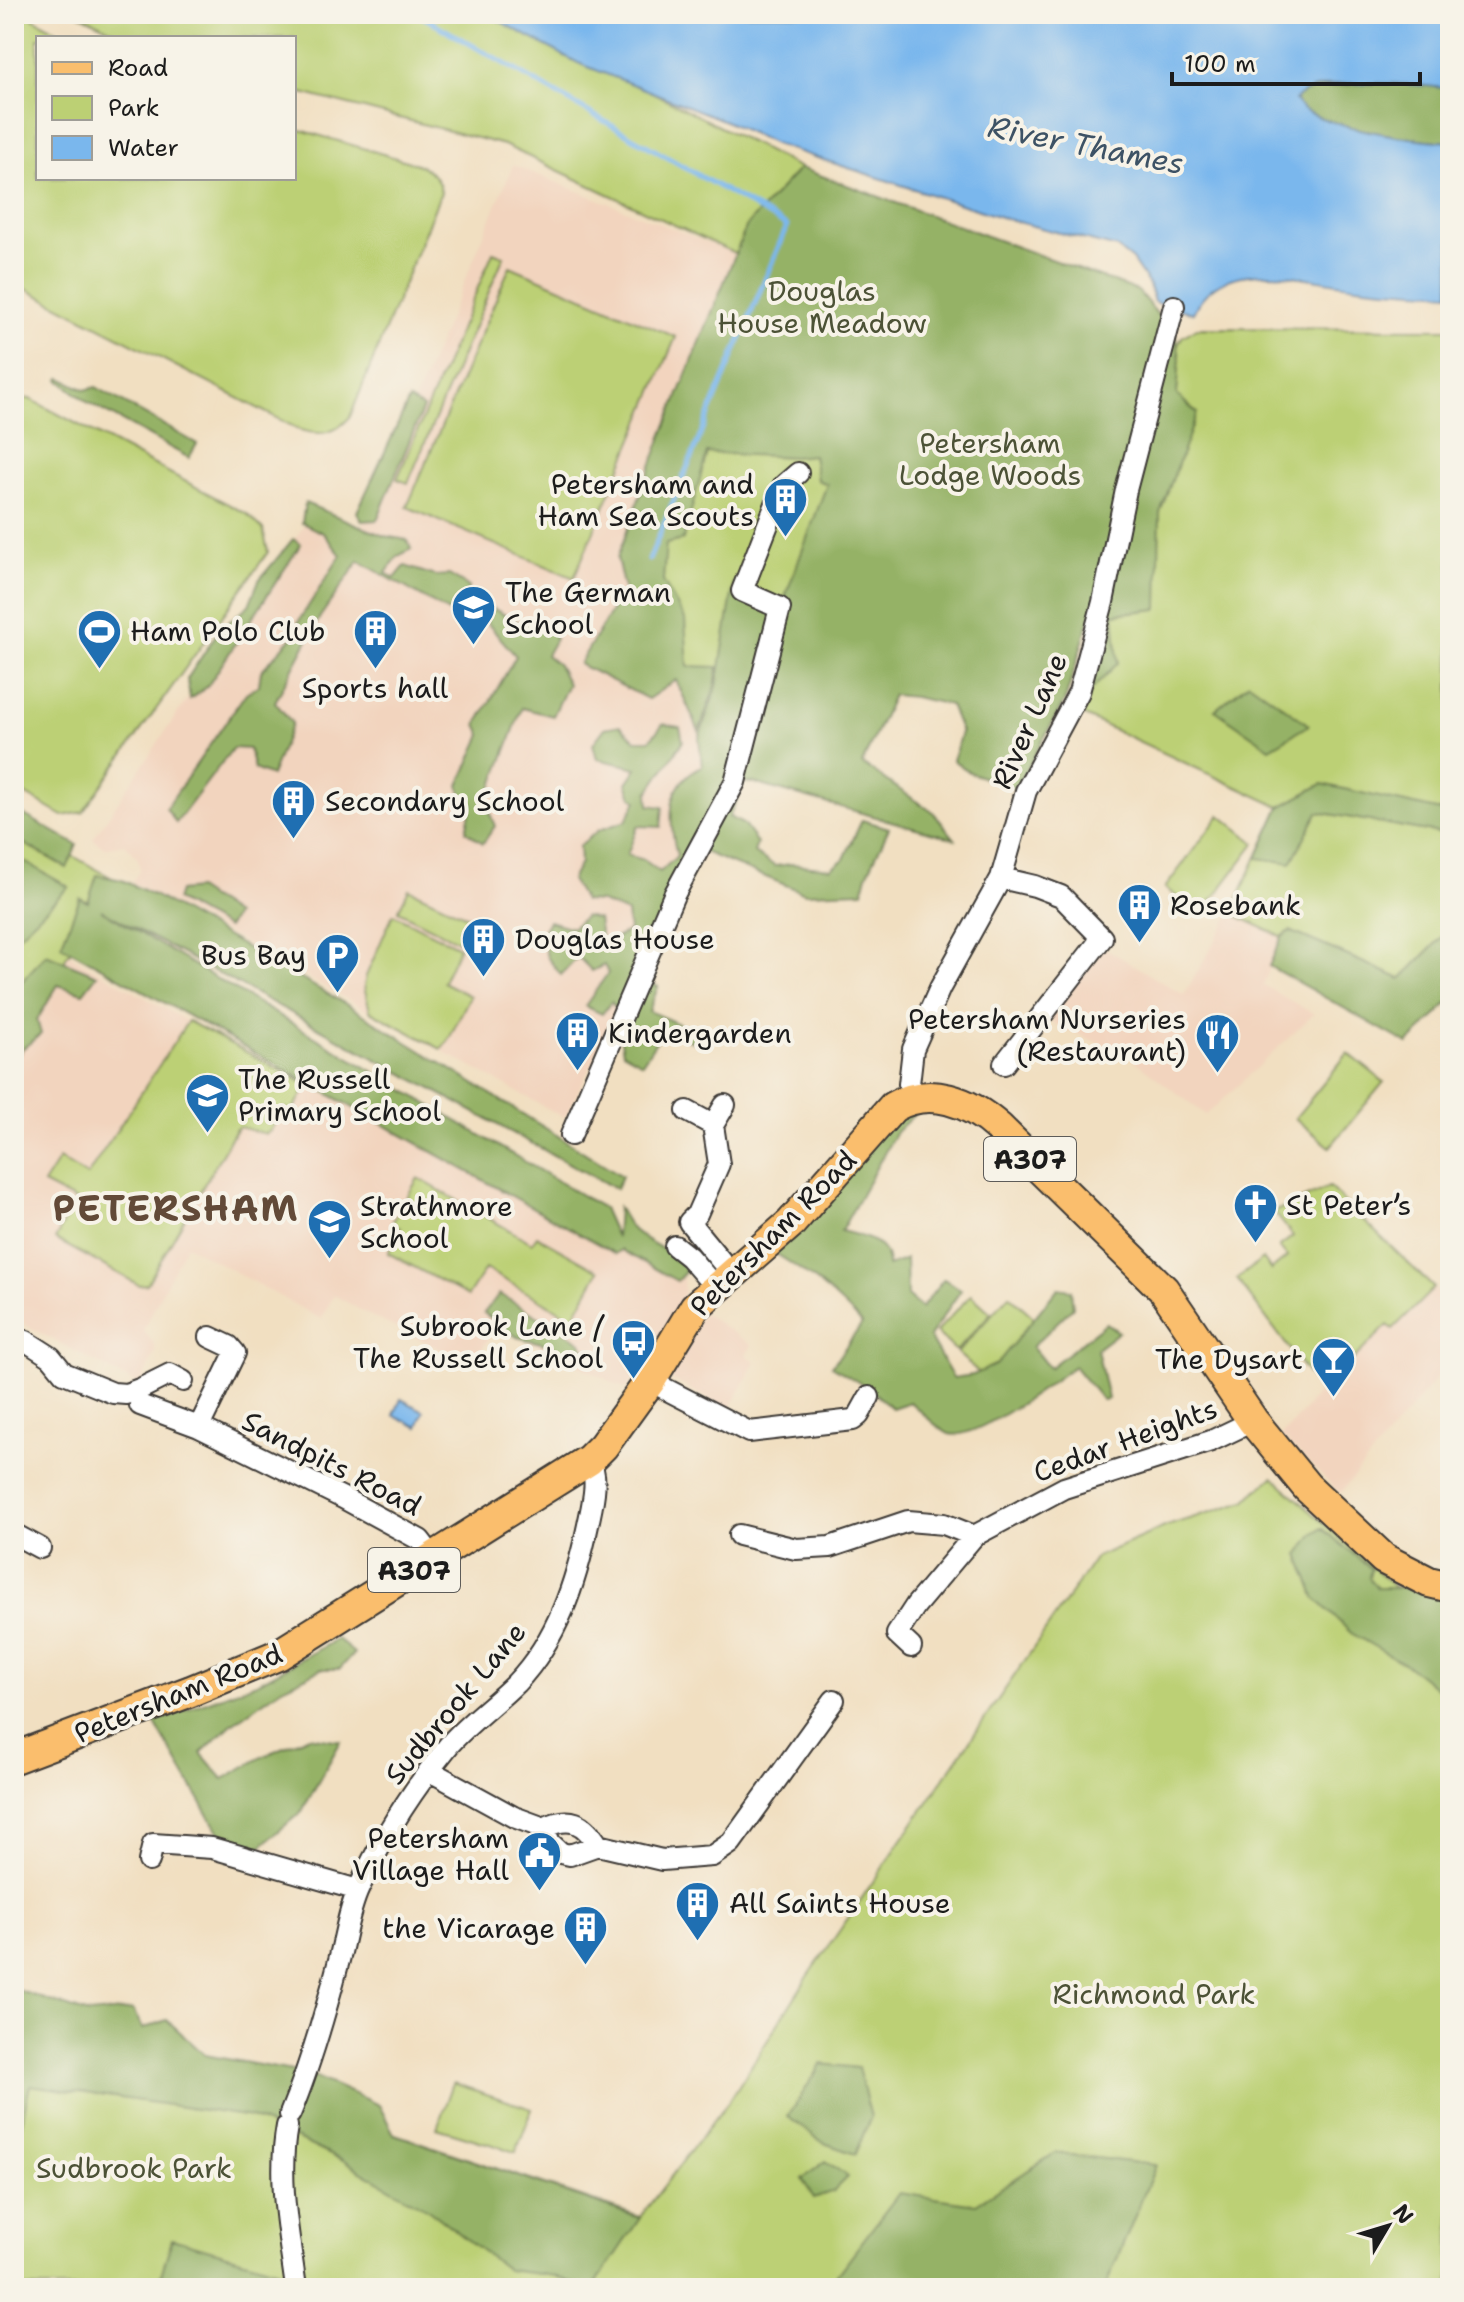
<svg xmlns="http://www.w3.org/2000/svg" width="1464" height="2302" font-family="'Shantell Sans',sans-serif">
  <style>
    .built { fill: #f2d4be }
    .green { fill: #bcd074; stroke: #6c7648; stroke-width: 2 }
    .forest { fill: #95b266; stroke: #586741; stroke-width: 2 }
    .water { fill: #7ab7ed; stroke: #4b6a84; stroke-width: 2 }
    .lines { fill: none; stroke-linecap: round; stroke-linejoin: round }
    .stream { stroke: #7ab7ed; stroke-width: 5 }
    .street-casing { stroke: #3c3935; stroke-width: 24 }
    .primary-casing { stroke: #3c3935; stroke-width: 34 }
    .street { stroke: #fff; stroke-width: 20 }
    .primary { stroke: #fabe6d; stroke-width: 30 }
    .labels { text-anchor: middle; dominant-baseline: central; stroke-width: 8; stroke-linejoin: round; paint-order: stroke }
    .shield { fill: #f7f3e8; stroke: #5e5c59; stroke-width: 2 }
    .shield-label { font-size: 26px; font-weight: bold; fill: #1c1c1c }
    .park-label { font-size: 28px; fill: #4c5236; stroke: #f7f3e8 }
    .poi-label { font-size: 28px; fill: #1c1c1c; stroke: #f7f3e8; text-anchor: start }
    .street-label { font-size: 28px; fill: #1c1c1c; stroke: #f7f3e8 }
    .water-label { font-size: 30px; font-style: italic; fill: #3d5265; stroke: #f7f3e8 }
    .district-label { font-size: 36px; font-weight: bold; letter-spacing: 2px; fill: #624a38; stroke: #f7f3e8 }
  </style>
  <rect width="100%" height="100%" fill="#f7f3e8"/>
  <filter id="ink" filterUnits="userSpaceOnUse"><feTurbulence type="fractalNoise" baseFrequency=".0125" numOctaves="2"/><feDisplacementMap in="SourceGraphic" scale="16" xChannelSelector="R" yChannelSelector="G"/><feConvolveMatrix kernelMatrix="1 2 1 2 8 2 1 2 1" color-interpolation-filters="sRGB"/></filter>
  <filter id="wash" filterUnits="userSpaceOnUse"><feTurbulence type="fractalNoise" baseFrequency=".006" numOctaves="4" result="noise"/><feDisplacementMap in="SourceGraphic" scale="32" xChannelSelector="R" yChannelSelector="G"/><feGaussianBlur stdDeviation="1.8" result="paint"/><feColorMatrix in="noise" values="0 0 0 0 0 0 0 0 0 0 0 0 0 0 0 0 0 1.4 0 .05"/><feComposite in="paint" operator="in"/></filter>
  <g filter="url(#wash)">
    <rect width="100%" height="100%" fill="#f1dfc1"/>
    <!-- built -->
    <path class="built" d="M513 165 736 254 741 258 625 569 695 724 730 786 565 1118 132 882 140 870 138 859 131 850 124 844 104 848 93 839 309 518 353 548Z
      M1231 913 1282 937 1263 985 1314 1014 1206 1115 1128 1056 1055 1024 1050 1019 1103 947 1184 995Z
      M68 954 183 1019 547 1211 676 1270 683 1277 684 1294 661 1338 652 1336 641 1338 636 1350 638 1357 645 1363 626 1389 498 1326 471 1364 369 1315 334 1295 321 1319 186 1245 143 1330 155 1345V1353L139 1385 14 1319V1044Z
      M1434 1288 1450 1304V1362L1340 1493 1281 1436 1330 1380 1388 1324 1394 1329Z
      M703 1313 752 1345 746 1355 756 1362 729 1410 663 1375Z"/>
    <!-- green -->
    <path class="green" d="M14 14H26L70 38H38V178H294V128L417 164C429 169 439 178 441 192L350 417C335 434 321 436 300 430L14 283Z
      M79 14H500L800 168 747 225 736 254 504 145 294 91V38H128Z
      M761 232 932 250 731 771 700 724 634 575Z
      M493 252 504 256 408 483 397 479Z
      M510 266 676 337 574 578 407 507Z
      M1197 328 1450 329V817L1318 812 1450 835V891L1444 896 1445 934 1401 979 1290 931 1282 937 1231 913 1280 807 1082 715 1114 614 1173 355 1182 337Z
      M14 398 30 399 247 514 263 529 268 552 83 812 63 816 14 788Z
      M1220 815 1255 843 1201 915 1165 888Z
      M14 823 130 888 68 954 14 1044Z
      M409 889 469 917 458 941 398 911Z
      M393 914 459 947 443 982 470 996 447 1043 441 1049 370 1011 364 986 366 976Z
      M188 1021 308 1085 292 1112 284 1108 270 1131 266 1134 239 1127 236 1129 147 1284 139 1285 55 1239 76 1201 43 1184 59 1159 87 1176Z
      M1348 1053 1384 1082 1330 1147 1295 1118Z
      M418 1178 532 1243 537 1236 599 1271 573 1318 485 1269 468 1296 388 1253 401 1228 392 1223Z
      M1329 1187 1434 1288 1393 1329 1388 1325 1321 1391 1237 1279 1263 1259 1271 1270 1287 1257 1279 1247 1293 1236 1274 1212Z
      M971 1295 991 1313 956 1351 936 1332Z
      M1009 1295 1039 1322 987 1380 957 1353Z
      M1273 1477 1398 1590 1450 1606V2288H14V2005L640 2217 731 2098 807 1978 1096 1557 1167 1526 1245 1501Z
      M453 2083 532 2109 516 2152 437 2128Z"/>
    <!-- forest -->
    <path class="forest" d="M1356 84H1421L1450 89V142C1419 140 1311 127 1295 101L1298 95 1311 89Z
      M800 168 1138 291 1176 336 1180 358 1177 395 1197 413 1160 513 1158 609 1114 614 1118 663 1076 706 1166 370 1065 700 1016 789 971 773 953 760 961 732 950 705 914 697 893 695 862 764 934 813 955 839 754 783 735 782 737 799 729 817 743 824 757 843 754 853 775 866 792 864 831 868 844 859 862 820 889 828 867 875 863 891 805 893 694 848 634 972 658 987 649 1011 697 1032 693 1042 664 1030 642 1063 623 1052 615 1008 611 1002 602 1014 585 1006 608 973 604 965 592 971 578 957 561 975 547 957 541 934 549 921 572 928 585 916 598 919 602 945 629 931 627 913 601 902 584 901 571 880 580 863 579 846 599 830 626 821 637 800 632 797 627 783 637 768 597 759 593 744 605 728 620 725 636 740H650L663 724 680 727 683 741 648 793 649 805 663 807 661 827 638 826 627 855 644 860 660 872 677 856C669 822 664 784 702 766L699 738 717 686 734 582 753 568 754 588 784 600 827 484 817 480 813 455 794 457 707 453 683 540 666 544 663 581 685 619 688 666 718 667 715 687 699 731 676 680 648 699 579 664 624 590 617 558 661 439 747 225Z
      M61 378 85 390 96 387 197 444 189 458 87 402 59 380Z
      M409 400 423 408 377 520 362 521 357 512Z
      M305 503 384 536 407 540 412 549 398 556 386 573 395 578 405 566 435 576 449 575 469 587 454 615 359 561 320 617 275 702 292 723 271 776 254 769 249 749 233 748 176 823 166 808 246 693 259 685 261 671 296 633 298 622 341 555 323 533 302 523Z
      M293 539 301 544 207 687 190 699 187 679 219 630 249 605 259 580Z
      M492 608 520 623 550 625 555 639 546 655 558 665 568 684 553 716 522 708 486 804 495 826 483 843 466 831 472 803 464 800 459 785 482 735 477 724 516 656 481 616Z
      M1249 682 1309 725 1270 748 1215 710Z
      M1322 784 1450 813V835L1318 812 1291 863 1257 858 1280 807Z
      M14 809 77 845 67 868 14 838Z
      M14 856 69 887 14 940Z
      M97 875 122 880 155 896 351 1007 622 1176 616 1189 101 910 603 1208 616 1237 618 1207C623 1215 627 1224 633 1230 651 1246 674 1250 686 1271L677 1281 621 1250 616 1254 61 945 80 898 88 902Z
      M197 889 235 915 227 928 176 900 179 891Z
      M1450 891V1001L1408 1044 1269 966 1282 937 1290 931 1401 979 1445 934 1444 896Z
      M46 954 97 975 83 993 58 985 37 1020 41 1034 21 1050 14 1064V990Z
      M919 1110 896 1132 841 1231C861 1236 888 1240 888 1266L906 1259 907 1296 921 1308 944 1279 961 1290 929 1337 953 1378 973 1375 997 1364 1058 1288 1071 1290 1073 1307 1032 1347 1049 1368 1106 1323 1119 1332 1097 1349 1108 1399 1102 1400 1074 1366C1052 1382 974 1442 949 1434 939 1430 919 1410 910 1402L892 1408 871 1390 832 1366 862 1324C835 1294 806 1272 773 1252L895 1116Z
      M499 1294 580 1341 588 1353 577 1357 550 1345 517 1337 484 1313Z
      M1322 1528 1371 1569 1369 1578 1377 1588H1404L1450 1595V1695L1443 1693 1410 1667 1351 1633 1316 1599 1299 1555 1314 1533Z
      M337 1639 354 1653 340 1669H321L282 1688 232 1724 201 1753 223 1779 262 1757 309 1736 341 1741 302 1811 260 1847 225 1843 154 1722 259 1682Z
      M14 1989 89 2014 133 2010 143 2029 167 2020 205 2055 309 2074 379 2105 394 2134 640 2218 593 2288H584L555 2276 507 2270 429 2210 343 2161 251 2117 30 2085 18 2140 14 2139Z
      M821 2064 858 2068 871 2117 855 2154 824 2143 788 2117Z
      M1055 2153 1156 2165 1105 2288H827L899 2193 976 2204Z
      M826 2161 848 2177 834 2191 814 2198 802 2179Z
      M172 2239 342 2288H168L158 2285Z"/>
    <!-- water -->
    <path class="water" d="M486 14H1450V89C1423 84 1308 74 1295 101 1311 127 1419 140 1450 142V293C1419 291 1388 290 1357 286 1306 280 1221 251 1193 313L1154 302 1149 285 1132 260 1117 248 1010 220 774 144 723 120 578 63Z
      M401 1399 424 1411 418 1427 394 1415Z"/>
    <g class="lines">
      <!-- stream -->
      <path class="stream" d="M418 14 787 226 649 560"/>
    </g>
  </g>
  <g filter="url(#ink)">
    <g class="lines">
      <defs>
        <path id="street" d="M1001 878 1035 886 1061 896 1102 938 1004 1064
          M912 1097 909 1084 913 1049 940 988 1001 878 1026 791 1079 692 1103 602 1126 490 1174 306
          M725 1105 713 1125 719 1164 697 1214 689 1222 731 1273
          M687 1111 713 1125
          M571 1135 674 895 735 782 780 608 742 591 783 486 798 473
          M675 1246 689 1257 715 1287
          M14 1337 26 1341 51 1357 64 1373 113 1393 126 1394 142 1388 170 1374 183 1381
          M650 1381 749 1432 853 1420 859 1415 869 1397
          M140 1405 199 1427 343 1498 420 1540 433 1557
          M199 1427 235 1353 229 1346 210 1337
          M14 1534 40 1548
          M739 1535 796 1549 830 1547 908 1521 944 1524 974 1536
          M911 1647 897 1634 916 1605 974 1536 1064 1488 1211 1441 1253 1421
          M430 1771 514 1817 544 1828 550 1843 561 1853 570 1855 598 1845 662 1860 712 1856 731 1843 834 1700
          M544 1828C570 1815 584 1822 598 1845
          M149 1861 153 1844 212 1848 358 1890
          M290 2114C310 2066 325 2014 338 1964 345 1939 348 1911 359 1888 382 1837 414 1788 449 1745 469 1722 495 1704 516 1683 558 1639 576 1582 588 1525 592 1505 600 1478 589 1460
          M287 2126C277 2180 289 2234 296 2288"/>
        <path id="primary" d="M14 1758 191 1691 278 1655 589 1460 603 1446 650 1381 695 1307 791 1223 893 1107C930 1086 969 1101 999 1128L1164 1290 1253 1421 1307 1487 1384 1559 1429 1582 1450 1587"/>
      </defs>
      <!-- street casing -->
      <use href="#street" class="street-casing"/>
      <!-- primary casing -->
      <use href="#primary" class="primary-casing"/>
      <!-- street -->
      <use href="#street" class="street"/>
      <!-- primary -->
      <use href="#primary" class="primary"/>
    </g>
  </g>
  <!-- icons -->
  <defs>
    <symbol id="building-pin" viewBox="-11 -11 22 30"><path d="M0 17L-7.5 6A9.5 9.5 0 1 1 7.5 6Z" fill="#1f6fb2" stroke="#f7f3e8"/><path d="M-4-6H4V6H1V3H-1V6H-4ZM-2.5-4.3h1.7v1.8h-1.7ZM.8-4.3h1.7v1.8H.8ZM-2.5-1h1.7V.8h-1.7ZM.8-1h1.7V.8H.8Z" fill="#fff"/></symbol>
    <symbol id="school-pin" viewBox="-11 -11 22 30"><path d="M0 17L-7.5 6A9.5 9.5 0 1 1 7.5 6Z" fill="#1f6fb2" stroke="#f7f3e8"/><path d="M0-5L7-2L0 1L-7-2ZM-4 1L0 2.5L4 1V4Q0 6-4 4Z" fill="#fff"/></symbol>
    <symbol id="stadium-pin" viewBox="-11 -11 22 30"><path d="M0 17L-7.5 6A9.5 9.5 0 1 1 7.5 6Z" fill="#1f6fb2" stroke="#f7f3e8"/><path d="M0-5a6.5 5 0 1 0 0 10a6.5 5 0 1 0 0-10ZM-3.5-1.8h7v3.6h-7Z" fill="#fff"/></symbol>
    <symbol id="parking-pin" viewBox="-11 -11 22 30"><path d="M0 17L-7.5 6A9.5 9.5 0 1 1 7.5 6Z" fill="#1f6fb2" stroke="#f7f3e8"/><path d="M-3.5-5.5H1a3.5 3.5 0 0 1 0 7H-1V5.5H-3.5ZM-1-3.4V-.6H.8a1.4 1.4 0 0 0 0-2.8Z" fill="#fff"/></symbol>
    <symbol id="restaurant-pin" viewBox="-11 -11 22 30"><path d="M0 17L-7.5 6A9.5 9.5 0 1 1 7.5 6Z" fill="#1f6fb2" stroke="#f7f3e8"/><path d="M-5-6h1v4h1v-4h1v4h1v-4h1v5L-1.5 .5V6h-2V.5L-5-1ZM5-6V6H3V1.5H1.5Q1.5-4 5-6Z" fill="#fff"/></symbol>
    <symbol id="church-pin" viewBox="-11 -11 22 30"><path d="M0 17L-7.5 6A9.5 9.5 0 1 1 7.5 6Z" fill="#1f6fb2" stroke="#f7f3e8"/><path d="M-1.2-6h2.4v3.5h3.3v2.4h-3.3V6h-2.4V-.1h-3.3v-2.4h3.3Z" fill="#fff"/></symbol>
    <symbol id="bus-pin" viewBox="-11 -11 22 30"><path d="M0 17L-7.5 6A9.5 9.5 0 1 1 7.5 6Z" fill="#1f6fb2" stroke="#f7f3e8"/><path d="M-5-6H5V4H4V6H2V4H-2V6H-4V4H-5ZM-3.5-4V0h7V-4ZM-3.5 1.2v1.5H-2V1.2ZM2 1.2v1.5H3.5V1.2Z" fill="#fff"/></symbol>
    <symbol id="bar-pin" viewBox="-11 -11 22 30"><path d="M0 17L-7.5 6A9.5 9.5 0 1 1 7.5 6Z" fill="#1f6fb2" stroke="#f7f3e8"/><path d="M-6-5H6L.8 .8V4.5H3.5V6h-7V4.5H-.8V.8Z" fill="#fff"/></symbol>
    <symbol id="civic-pin" viewBox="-11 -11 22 30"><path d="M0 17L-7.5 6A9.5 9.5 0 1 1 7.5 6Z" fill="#1f6fb2" stroke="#f7f3e8"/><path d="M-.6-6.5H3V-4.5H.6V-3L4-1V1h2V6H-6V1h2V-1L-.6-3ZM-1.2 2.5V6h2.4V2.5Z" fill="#fff"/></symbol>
  </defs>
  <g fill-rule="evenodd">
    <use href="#building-pin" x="760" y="474" width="51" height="69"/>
    <use href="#school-pin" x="448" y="582" width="51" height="69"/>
    <use href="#stadium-pin" x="74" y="606" width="51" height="69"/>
    <use href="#building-pin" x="350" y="606" width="51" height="69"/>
    <use href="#building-pin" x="268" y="776" width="51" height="69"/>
    <use href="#building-pin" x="1114" y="880" width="51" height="69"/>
    <use href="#building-pin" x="458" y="914" width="51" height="69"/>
    <use href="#parking-pin" x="312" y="930" width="51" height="69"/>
    <use href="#building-pin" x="552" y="1008" width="51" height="69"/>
    <use href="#restaurant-pin" x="1192" y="1010" width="51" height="69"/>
    <use href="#school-pin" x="182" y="1070" width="51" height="69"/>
    <use href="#church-pin" x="1230" y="1180" width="51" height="69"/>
    <use href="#school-pin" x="304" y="1196" width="51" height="69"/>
    <use href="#bus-pin" x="608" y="1316" width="51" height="69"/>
    <use href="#bar-pin" x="1308" y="1334" width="51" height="69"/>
    <use href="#civic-pin" x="514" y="1828" width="51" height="69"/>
    <use href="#building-pin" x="672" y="1878" width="51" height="69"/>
    <use href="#building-pin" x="560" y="1902" width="51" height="69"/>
  </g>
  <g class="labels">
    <!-- shield labels -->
    <g class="shield">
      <rect x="984" y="1137" width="92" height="44" rx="6"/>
      <rect x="368" y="1548" width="92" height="44" rx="6"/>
    </g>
    <g class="shield-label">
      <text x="1030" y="1159">A307</text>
      <text x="414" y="1570">A307</text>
    </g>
    <!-- park labels -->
    <g class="park-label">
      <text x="822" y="291">Douglas<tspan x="822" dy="32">House Meadow</tspan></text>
      <text x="990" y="443">Petersham<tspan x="990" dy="32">Lodge Woods</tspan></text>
      <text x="1154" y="1994">Richmond Park</text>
      <text x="134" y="2168">Sudbrook Park</text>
    </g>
    <!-- poi labels -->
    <g class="poi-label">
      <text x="754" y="484" text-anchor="end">Petersham and<tspan x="754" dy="32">Ham Sea Scouts</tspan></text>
      <text x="505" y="592">The German<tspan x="505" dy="32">School</tspan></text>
      <text x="130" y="631">Ham Polo Club</text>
      <text x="375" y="688" text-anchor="middle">Sports hall</text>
      <text x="325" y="801">Secondary School</text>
      <text x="1170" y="905">Rosebank</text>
      <text x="515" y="939">Douglas House</text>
      <text x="306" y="955" text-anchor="end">Bus Bay</text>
      <text x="1186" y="1019" text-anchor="end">Petersham Nurseries<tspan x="1186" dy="32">(Restaurant)</tspan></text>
      <text x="608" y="1033">Kindergarden</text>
      <text x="238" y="1079">The Russell<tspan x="238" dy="32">Primary School</tspan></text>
      <text x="1286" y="1205">St Peter’s</text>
      <text x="360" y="1206">Strathmore<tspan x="360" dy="32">School</tspan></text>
      <text x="603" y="1326" text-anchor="end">Subrook Lane /<tspan x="603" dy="32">The Russell School</tspan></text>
      <text x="1303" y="1359" text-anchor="end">The Dysart</text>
      <text x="509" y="1838" text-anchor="end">Petersham<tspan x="509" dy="32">Village Hall</tspan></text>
      <text x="729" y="1903">All Saints House</text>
      <text x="555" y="1928" text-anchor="end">the Vicarage</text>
    </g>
    <!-- street labels -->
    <g class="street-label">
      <text transform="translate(1029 721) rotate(-66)">River Lane</text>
      <text transform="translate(773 1233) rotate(-45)">Petersham Road</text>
      <text transform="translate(1125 1440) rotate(-20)">Cedar Heights</text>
      <text transform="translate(332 1463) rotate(27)">Sandpits Road</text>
      <text transform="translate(178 1693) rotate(-22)">Petersham Road</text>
      <text transform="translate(455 1703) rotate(-50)">Sudbrook Lane</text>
    </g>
    <!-- water labels -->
    <g class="water-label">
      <text transform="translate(1086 145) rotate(11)">River Thames</text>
    </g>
    <!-- district labels -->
    <g class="district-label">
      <text x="176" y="1208">PETERSHAM</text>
    </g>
  </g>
  <!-- margin -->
  <rect width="1464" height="2302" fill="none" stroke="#f7f3e8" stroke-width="48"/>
  <!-- legend -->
  <rect x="36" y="36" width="260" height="144" fill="#f7f3e8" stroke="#9f9d96" stroke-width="2"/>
  <rect x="52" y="62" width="40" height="12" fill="#fabe6d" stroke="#9f9d96" stroke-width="2"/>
  <text x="108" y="76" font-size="24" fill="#1c1c1c">Road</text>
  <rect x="52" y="96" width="40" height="24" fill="#bcd074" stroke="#9f9d96" stroke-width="2"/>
  <text x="108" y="116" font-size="24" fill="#1c1c1c">Park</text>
  <rect x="52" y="136" width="40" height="24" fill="#7ab7ed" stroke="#9f9d96" stroke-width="2"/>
  <text x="108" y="156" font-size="24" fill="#1c1c1c">Water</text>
  <!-- north arrow -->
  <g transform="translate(1388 2226) rotate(52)" stroke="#f7f3e8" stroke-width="6" paint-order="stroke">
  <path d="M0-6L14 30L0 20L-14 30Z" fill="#1c1c1c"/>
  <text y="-12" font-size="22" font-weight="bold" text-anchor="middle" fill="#1c1c1c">N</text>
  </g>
  <!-- scale -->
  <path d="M1172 72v12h248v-12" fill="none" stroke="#1c1c1c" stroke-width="4"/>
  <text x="1184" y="72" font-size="24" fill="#1c1c1c" stroke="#f7f3e8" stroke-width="6" paint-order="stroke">100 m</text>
</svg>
